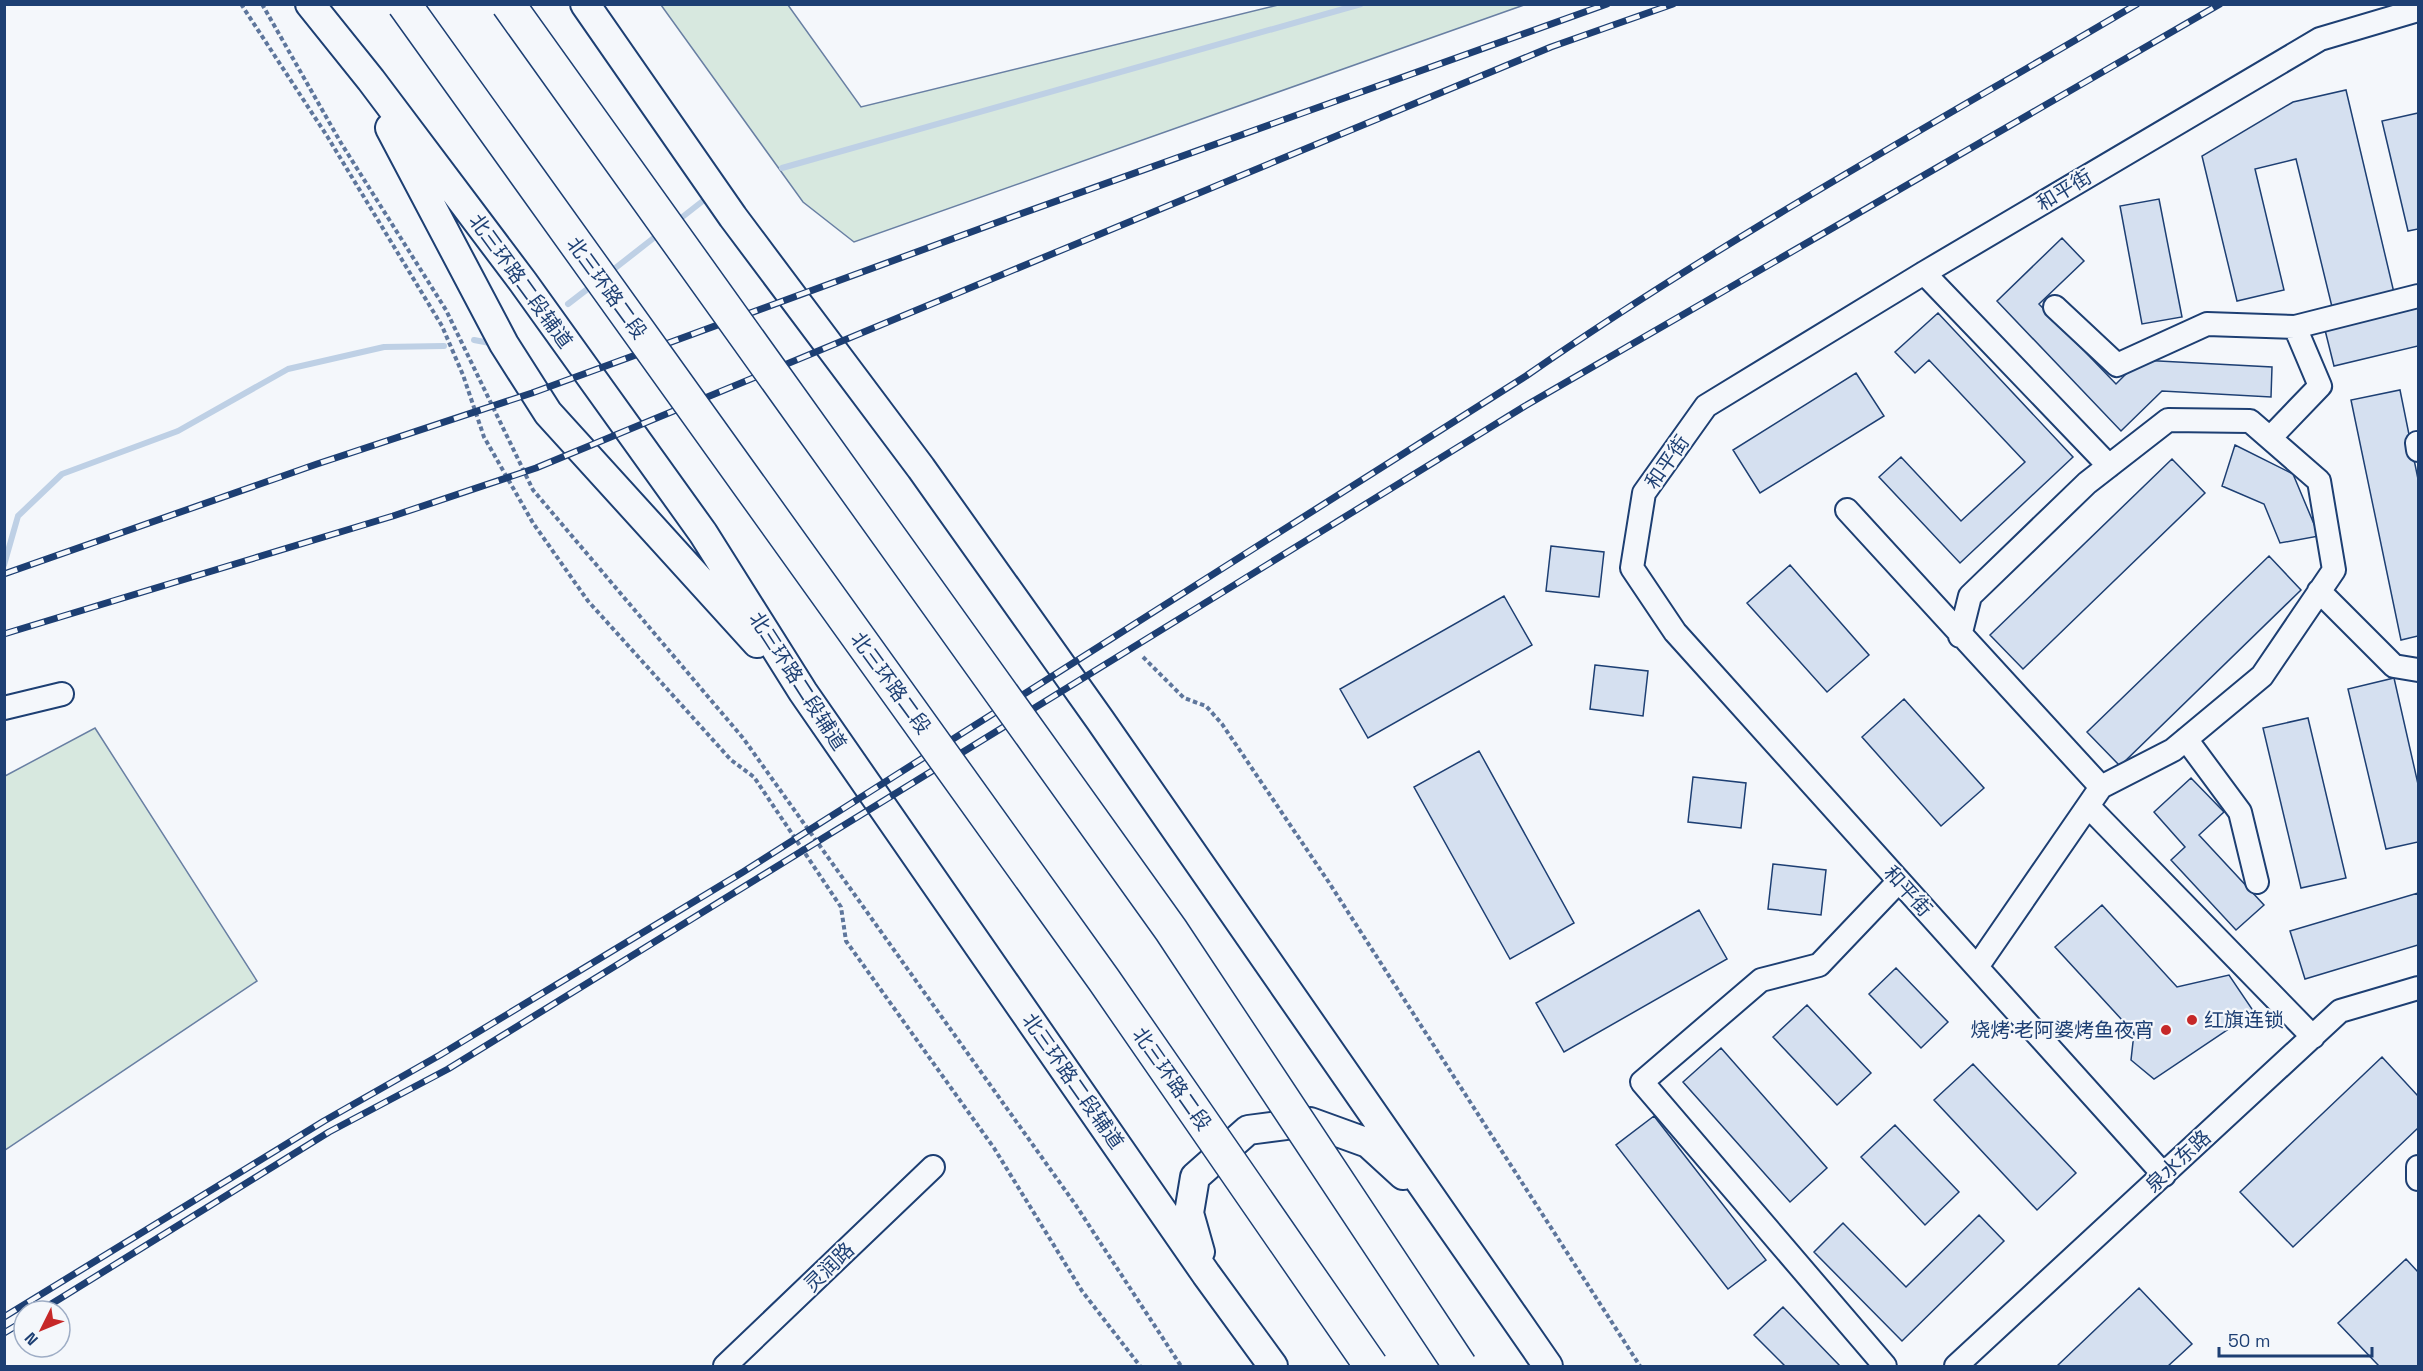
<svg xmlns="http://www.w3.org/2000/svg" width="2423" height="1371" font-family="'Space Grotesk','Noto Sans SC',sans-serif">
  <style>
    .green { fill: #d7e8df; stroke: #687fa3; stroke-width: 1.5 }
    .lines { fill: none; stroke-linecap: round; stroke-linejoin: round }
    .stream { stroke: #bed0e5; stroke-width: 6 }
    .building { fill: #d5e0f0; stroke: #1d3f73; stroke-width: 1.5 }
    .minor-casing { stroke: #1d3f73; stroke-width: 26 }
    .major-casing { stroke: #1d3f73; stroke-width: 32 }
    .path { stroke: #5e769c; stroke-width: 4; stroke-dasharray: 4.5 3; stroke-linecap: butt }
    .minor { stroke: #f4f7fb; stroke-width: 22 }
    .major { stroke: #f4f7fb; stroke-width: 28 }
    .rail-casing { stroke: #1d3f73; stroke-width: 7 }
    .rail { stroke: #f4f7fb; stroke-width: 4.5; stroke-dasharray: 14; stroke-linecap: butt }
    .highway-bridge-casing { stroke: #1d3f73; stroke-width: 36; stroke-linecap: butt }
    .highway-bridge { stroke: #f4f7fb; stroke-width: 33 }
    .poi-dot { fill: #c62828; stroke: #f4f7fb; stroke-width: 2 }
    .labels { text-anchor: middle; dominant-baseline: central; stroke-width: 4.5; stroke-linejoin: round; paint-order: stroke }
    .street-label { font-size: 20px; fill: #1d3f73; stroke: #f4f7fb }
    .poi-label { font-size: 20px; fill: #1d3f73; stroke: #f4f7fb; text-anchor: start }
  </style>
  <rect width="100%" height="100%" fill="#f4f7fb"/>
  <!-- green -->
  <path class="green" d="M661 5H788L861 107 1278 5H1524L854 242 803 202Z
    M95 728 257 981 5 1150V776Z"/>
  <g class="lines">
    <!-- stream -->
    <path class="stream" d="M782 168 1361 4
      M676 222 704 200
      M609 273 660 233
      M568 304 594 284
      M474 340 490 343
      M4 565 18 516 62 474 178 431 288 369 384 347 444 346"/>
  </g>
  <!-- building -->
  <path class="building" d="M2346 90 2395 297 2333 311 2296 159 2255 169 2284 290 2237 301 2202 156 2293 102Z
    M2418 113V229L2408 231 2382 121Z
    M2159 199 2182 317 2142 324 2120 206Z
    M2062 238 2084 261 2039 304 2116 384 2140 360 2272 367 2271 397 2162 391 2121 431 1997 301Z
    M2418 308V346L2334 366 2325 330Z
    M1938 313 2073 457 1960 563 1879 477 1901 457 1961 521 2025 462 1929 360 1915 373 1895 352Z
    M1856 373 1884 416 1760 493 1733 450Z
    M2400 390 2418 479V636L2401 640 2351 400Z
    M2235 445 2293 474 2319 536 2280 543 2264 504 2222 486Z
    M2172 459 2205 493 2023 669 1990 635Z
    M1551 546 1604 552 1599 597 1546 591Z
    M2269 556 2301 590 2120 766 2087 732Z
    M1790 565 1869 655 1827 692 1747 603Z
    M1504 596 1532 645 1368 738 1340 689Z
    M1595 665 1648 671 1643 716 1590 709Z
    M2394 678 2418 784V842L2386 849 2348 689Z
    M1904 699 1984 788 1941 826 1862 737Z
    M2308 718 2346 878 2301 888 2263 728Z
    M1479 751 1574 923 1510 959 1414 787Z
    M1693 777 1746 783 1741 828 1688 822Z
    M2191 778 2224 812 2199 835 2264 905 2236 930 2171 860 2185 847 2154 812Z
    M1773 864 1826 870 1821 915 1768 909Z
    M2418 893V945L2305 979 2290 931Z
    M2102 905 2177 987 2229 975 2254 1012 2154 1079 2131 1060 2134 1033 2055 947Z
    M1699 910 1727 959 1564 1052 1536 1003Z
    M1896 968 1948 1022 1921 1048 1869 994Z
    M1807 1005 1871 1073 1837 1105 1773 1037Z
    M1721 1048 1827 1168 1790 1202 1683 1082Z
    M2382 1057 2418 1096V1128L2293 1247 2240 1192Z
    M1973 1064 2076 1173 2037 1210 1934 1100Z
    M1654 1116 1766 1260 1728 1289 1616 1145Z
    M1895 1125 1959 1192 1925 1225 1861 1157Z
    M1979 1215 2004 1241 1902 1341 1814 1252 1843 1223 1906 1287Z
    M2406 1259 2418 1272V1366H2379L2338 1323Z
    M2139 1288 2192 1344 2168 1366H2057Z
    M1783 1307 1840 1366H1785L1754 1335Z"/>
  <g class="lines">
    <defs>
      <path id="minor" d="M1924 273 2109 466
        M2055 307 2117 365 2207 324 2295 327 2418 296
        M2270 438 2320 386 2295 327
        M2417 443 2418 450
        M1847 510 2101 787
        M2319 591 2394 666 2418 670
        M1960 636 1970 596 2087 483 2168 420 2250 421 2319 481 2334 570 2262 676 2173 750 2101 787 1977 967
        M4 708 62 694
        M2186 739 2240 812 2257 882
        M2088 806 2313 1037
        M2418 1167V1179
        M2164 1175 1675 632 1632 568 1644 493 1706 406 1924 273 2320 39 2418 10
        M725 1366 933 1167
        M1885 1366 1642 1082 1761 980 1819 965 1899 881
        M1956 1366 2340 1011 2418 988"/>
      <path id="major" d="M310 4 371 80 523 282 703 533 803 692 1206 1274 1273 1366
        M585 4 733 217 921 468 1100 720 1548 1366
        M390 128 504 344 548 413 757 643
        M1200 1252 1189 1213 1195 1177 1248 1130 1310 1122 1368 1143 1403 1175"/>
    </defs>
    <!-- minor casing -->
    <use href="#minor" class="minor-casing"/>
    <!-- major casing -->
    <use href="#major" class="major-casing"/>
    <!-- path -->
    <path class="path" d="M241 4 327 136 442 326 463 375 484 437 533 523 588 601 731 760 754 777 841 907 846 941 994 1148 1082 1291 1140 1366
      M262 4 341 143 446 310 533 490 743 738 1075 1204 1181 1366
      M1143 657 1184 698 1206 706 1222 724 1328 881 1640 1366"/>
    <!-- minor -->
    <use href="#minor" class="minor"/>
    <!-- major -->
    <use href="#major" class="major"/>
    <defs>
      <path id="rail" d="M4 574 317 464 532 393 1012 217 1607 4
        M4 634 393 516 536 468 1551 47 1673 4
        M40 1311 329 1132 448 1069 1525 406 2220 4
        M4 1317 324 1121 440 1055 743 872 1526 376C1722 240 1932 125 2137 4
        M4 1333 24 1321"/>
    </defs>
    <!-- rail casing -->
    <use href="#rail" class="rail-casing"/>
    <!-- rail -->
    <use href="#rail" class="rail"/>
    <defs>
      <path id="highway-bridge" d="M404 4 1104 980 1371 1366
        M508 4 1171 930 1460 1366"/>
    </defs>
    <!-- highway-bridge casing -->
    <use href="#highway-bridge" class="highway-bridge-casing"/>
    <!-- highway-bridge -->
    <use href="#highway-bridge" class="highway-bridge"/>
  </g>
  <!-- markers -->
  <g class="poi-dot">
    <circle cx="2192" cy="1020" r="6"/>
    <circle cx="2166" cy="1030" r="6"/>
  </g>
  <g class="labels">
    <!-- street labels -->
    <g class="street-label">
      <text transform="translate(2064 190) rotate(-31)">和平街</text>
      <text transform="translate(521 281) rotate(54)">北三环路二段辅道</text>
      <text transform="translate(607 288) rotate(54)">北三环路二段</text>
      <text transform="translate(1667 462) rotate(-55)">和平街</text>
      <text transform="translate(798 681) rotate(57)">北三环路二段辅道</text>
      <text transform="translate(891 683) rotate(54)">北三环路二段</text>
      <text transform="translate(1908 891) rotate(48)">和平街</text>
      <text transform="translate(1172 1079) rotate(55)">北三环路二段</text>
      <text transform="translate(1073 1081) rotate(55)">北三环路二段辅道</text>
      <text transform="translate(2178 1161) rotate(-43)">泉水东路</text>
      <text transform="translate(829 1267) rotate(-44)">灵润路</text>
    </g>
    <!-- poi labels -->
    <g class="poi-label">
      <text x="2204" y="1020">红旗连锁</text>
      <text x="2154" y="1030" text-anchor="end">烧烤·老阿婆烤鱼夜宵</text>
    </g>
  </g>
  <!-- border -->
  <rect width="2423" height="1371" fill="none" stroke="#1d3f73" stroke-width="12"/>
  <!-- north arrow -->
  <g transform="translate(42 1329) rotate(227)"><circle r="28" fill="#f4f7fb" stroke="#9eadc5" stroke-width="1.5"/>
  <path d="M0-4.5L10 22L0 15L-10 22Z" fill="#c62828"/>
  <text y="-9" font-size="16" font-weight="bold" text-anchor="middle" fill="#1d3f73">N</text>
  </g>
  <!-- scale -->
  <path d="M2219 1347v9h153v-9" fill="none" stroke="#1d3f73" stroke-width="3"/>
  <text x="2228" y="1347" font-size="18" fill="#1d3f73" stroke="#f4f7fb" stroke-width="4.5" paint-order="stroke">50 m</text>
</svg>
